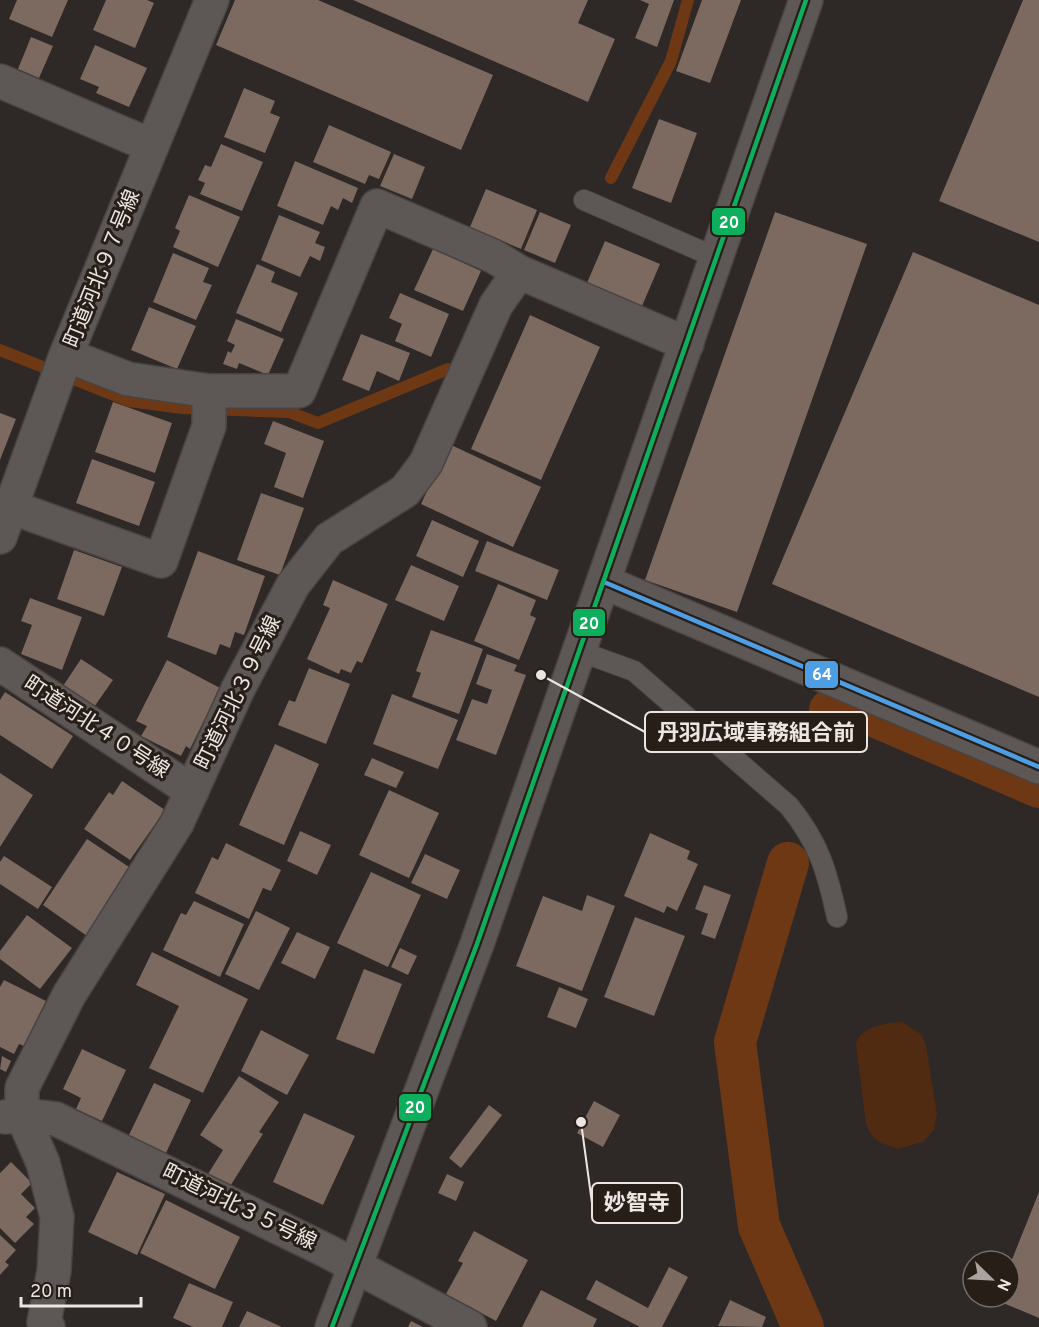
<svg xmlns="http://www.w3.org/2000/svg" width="1039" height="1327" font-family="Overpass,'Noto Sans JP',sans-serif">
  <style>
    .green { fill: #502a11 }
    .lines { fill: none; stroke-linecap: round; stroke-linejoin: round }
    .stream { stroke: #6f3814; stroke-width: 12 }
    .canal { stroke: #6f3814; stroke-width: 42 }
    .building { fill: #7c695f }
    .service-casing { stroke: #494442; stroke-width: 22 }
    .minor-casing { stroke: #494442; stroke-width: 36 }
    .secondary-casing { stroke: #494442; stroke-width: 36 }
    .service { stroke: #5d5856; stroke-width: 20 }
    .minor { stroke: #5d5856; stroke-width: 33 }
    .secondary { stroke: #5d5856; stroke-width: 33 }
    .bus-1-casing { stroke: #271e18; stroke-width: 9 }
    .bus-2-casing { stroke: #271e18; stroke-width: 9 }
    .bus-1 { stroke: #4d9ee5; stroke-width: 4.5 }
    .bus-2 { stroke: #0daf5c; stroke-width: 4.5 }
    .labels { text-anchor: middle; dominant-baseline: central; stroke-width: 6; stroke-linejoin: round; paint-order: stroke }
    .street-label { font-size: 21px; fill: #ece6e2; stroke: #271e18 }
    .leader { fill: none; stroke: #ece6e2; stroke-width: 2 }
    .callout-dot { fill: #ece6e2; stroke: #271e18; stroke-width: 2 }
    .callout { fill: #271e18; stroke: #ece6e2; stroke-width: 2 }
    .callout-label { font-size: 22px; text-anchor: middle; font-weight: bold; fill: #ece6e2 }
    .line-badge { stroke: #271e18; stroke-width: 2 }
    .badge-label { font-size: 16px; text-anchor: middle; font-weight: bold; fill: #fff }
  </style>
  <rect width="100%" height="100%" fill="#2e2826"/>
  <!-- green -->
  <path class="green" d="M902 1022 921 1034 926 1046 937 1114 934 1130 923 1142 898 1149 881 1143 872 1136 866 1124 856 1044C861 1026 885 1023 902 1022Z"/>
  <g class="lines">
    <!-- stream -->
    <path class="stream" d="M611 178 671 61 688 0
      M0 350 129 401 182 408 289 412 318 423 448 369"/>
    <!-- canal -->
    <path class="canal" d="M830 710 844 703 1039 787
      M788 863 735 1042 759 1226 803 1327"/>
  </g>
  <!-- building -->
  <path class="building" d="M17 0H68L52 37 9 19Z
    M106 0H147L154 3 135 48 93 30Z
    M235 0H318L493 75 461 150 216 45Z
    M353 0H588L578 23 615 39 588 102Z
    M640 0H674L657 47 635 38 649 4Z
    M702 0H741L710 83 676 71Z
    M1023 0H1039V242L939 201Z
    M31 37 53 46 39 78 18 69Z
    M95 45 147 68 129 107 96 93 99 87 80 79Z
    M244 88 275 101 270 113 280 117 265 153 224 137Z
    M659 119 697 133 671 203 632 188Z
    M329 125 391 152 379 179 369 175 365 184 313 162Z
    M221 144 263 162 242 211 200 194 205 183 198 180 205 165 211 167Z
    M394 154 425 167 412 199 380 186Z
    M295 161 358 188 352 203 343 198 338 210 331 206 323 225 277 206Z
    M486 189 537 210 521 249 470 227Z
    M189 195 240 217 218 267 173 247 180 231 175 228Z
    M540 212 571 225 555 263 524 250Z
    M775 212 867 244 737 612 645 580Z
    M279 215 320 232 315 243 325 247 320 261 310 256 300 277 261 260Z
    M605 241 660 264 642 306 587 283Z
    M433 249 481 271 463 311 414 290Z
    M913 252 1039 305V697L772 584Z
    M173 253 209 268 203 282 212 285 196 320 153 302Z
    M257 264 275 272 271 282 298 293 281 332 236 313Z
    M400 293 449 314 431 357 395 341 402 324 389 318Z
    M149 307 196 326 177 369 131 350Z
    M530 315 600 347 541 480 471 449Z
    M236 319 284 339 268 375 239 363 237 369 223 364 228 351 231 353 235 345 227 341Z
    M361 334 410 353 399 381 377 371 369 391 342 380Z
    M113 402 172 423 155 473 95 452Z
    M0 413 16 419 0 460Z
    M273 421 324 441 303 498 274 487 286 453 264 444Z
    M449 444 541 487 513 547 421 504Z
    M92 459 155 482 139 526 76 503Z
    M261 493 304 508 280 575 237 560Z
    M432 520 479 541 463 577 416 556Z
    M487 541 559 570 547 600 475 571Z
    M74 550 122 567 104 616 57 599Z
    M198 551 265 576 244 635 235 632 230 648 220 644 216 655 167 637Z
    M411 565 459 586 444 621 395 600Z
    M333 580 388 604 362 663 357 661 351 673 341 669 339 674 307 659 330 608 323 605Z
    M498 584 536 600 530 615 536 618 519 660 474 641Z
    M30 598 82 617 62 670 21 654 32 625 21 621Z
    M431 630 483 649 459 714 412 697 421 673 416 671Z
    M487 654 517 665 514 671 526 675 496 755 456 740 472 699 487 704 492 690 476 684Z
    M81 659 113 680 94 707 63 686Z
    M167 660 220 688 190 749 186 746 181 756 141 736 147 726 136 721Z
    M309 668 350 684 326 744 278 725 289 700 295 702Z
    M5 692 73 736 52 769 0 735V700Z
    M392 694 458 720 438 769 373 744Z
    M275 744 319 764 284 845 239 825Z
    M372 758 404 772 396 788 364 775Z
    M0 773 33 795 0 847Z
    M122 781 165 810 130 860 84 829 109 792 113 795Z
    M389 790 439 813 409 878 359 855Z
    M300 831 331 845 317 875 287 861Z
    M650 833 690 851 687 859 698 864 677 911 667 906 664 913 624 896Z
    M87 839 132 869 87 936 43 905Z
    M226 843 281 870 271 891 263 888 249 919 195 893 212 857 218 860Z
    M425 854 460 870 447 899 411 883Z
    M4 856 52 887 38 909 0 884V862Z
    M371 872 421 895 388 967 337 943Z
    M704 885 731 895 715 939 701 934 708 914 695 909Z
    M587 895 615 906 582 991 516 966 543 896 582 911Z
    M194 901 244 924 220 977 163 950 181 913 186 915Z
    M256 911 290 928 259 990 225 974Z
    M27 915 72 948 40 989 0 959V951Z
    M635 917 685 936 654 1016 604 997Z
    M297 932 330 947 315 979 281 963Z
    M400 948 417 956 408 975 391 967Z
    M152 952 248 999 203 1093 149 1068 179 1006 136 985Z
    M364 969 402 984 374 1054 336 1039Z
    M4 980 46 1001 24 1046 19 1044 14 1054 0 1047V987Z
    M559 987 588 999 576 1028 547 1017Z
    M261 1030 309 1055 287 1095 241 1071Z
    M82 1049 126 1070 102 1121 76 1109 81 1098 63 1089Z
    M2 1056 11 1061 6 1072 0 1069Z
    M239 1076 279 1102 259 1132 263 1134 229 1188 208 1174 223 1150 200 1135Z
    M154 1083 191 1100 165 1155 128 1137Z
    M594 1101 620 1115 603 1147 577 1133Z
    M489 1105 502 1115 461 1168 449 1158Z
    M304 1113 355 1136 323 1205 273 1182Z
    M11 1162 32 1183 21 1194 35 1208 26 1217 34 1224 15 1243 0 1228V1173Z
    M117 1172 165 1194 137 1255 88 1232Z
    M447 1174 464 1182 456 1201 438 1193Z
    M1039 1192V1318L996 1300 997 1297H1009V1267Z
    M166 1200 240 1237 215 1289 140 1253Z
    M474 1231 528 1260 496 1321 446 1294 463 1263 458 1261Z
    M0 1235 16 1250 5 1262 9 1265 0 1275Z
    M669 1267 688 1277 662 1327H640L586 1299 596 1280 648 1308Z
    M189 1283 233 1302 222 1327H193L173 1318Z
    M541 1290 597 1319 593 1327H522Z
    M730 1300 766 1317 762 1327 718 1326Z
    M247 1311 282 1327H239Z
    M411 1321 423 1327H408Z"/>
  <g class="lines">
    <defs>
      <path id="service" d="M584 200 717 258
        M579 651 634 671 789 806C819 843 827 871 837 917"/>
      <path id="minor" d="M212 0 66 355 128 379 209 391H299L377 206 493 256 519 272
        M0 81 152 146
        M11 507 161 561 209 426V391
        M0 537 66 355
        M604 582 1039 767
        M0 664 192 791
        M5 1117 22 1115 56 1119 327 1251 470 1327
        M48 1327 44 1322 54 1271 57 1217 43 1163 22 1115V1088L69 995 177 823 238 689 293 585 329 539 405 491 426 463 496 305 519 272 687 344"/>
      <path id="secondary" d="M332 1327 477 944 806 0"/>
    </defs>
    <!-- service casing -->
    <use href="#service" class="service-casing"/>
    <!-- minor casing -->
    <use href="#minor" class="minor-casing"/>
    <!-- secondary casing -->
    <use href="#secondary" class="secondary-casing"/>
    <!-- service -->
    <use href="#service" class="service"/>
    <!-- minor -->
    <use href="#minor" class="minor"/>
    <!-- secondary -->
    <use href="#secondary" class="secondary"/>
    <defs>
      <path id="bus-1" d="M604 582 1039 767"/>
      <path id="bus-2" d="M332 1327 477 944 806 0"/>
    </defs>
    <!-- bus-1 casing -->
    <use href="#bus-1" class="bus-1-casing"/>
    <!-- bus-2 casing -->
    <use href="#bus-2" class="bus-2-casing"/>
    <!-- bus-1 -->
    <use href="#bus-1" class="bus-1"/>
    <!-- bus-2 -->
    <use href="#bus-2" class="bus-2"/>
  </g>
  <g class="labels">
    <!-- street labels -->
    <g class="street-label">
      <text transform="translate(103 269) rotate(-68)">町道河北９７号線</text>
      <text transform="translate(239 693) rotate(-64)">町道河北３９号線</text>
      <text transform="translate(96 728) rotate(33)">町道河北４０号線</text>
      <text transform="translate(239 1208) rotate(26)">町道河北３５号線</text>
    </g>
  </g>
  <!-- callouts -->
  <path class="leader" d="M541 675L645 732M581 1122L592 1203"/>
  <g class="callout-dot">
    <circle cx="541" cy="675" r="6"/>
    <circle cx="581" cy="1122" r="6"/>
  </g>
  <g class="callout">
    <rect x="645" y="712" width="222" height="40" rx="6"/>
    <rect x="592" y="1183" width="90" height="40" rx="6"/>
  </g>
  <g class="callout-label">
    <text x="756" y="740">丹羽広域事務組合前</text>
    <text x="637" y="1210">妙智寺</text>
  </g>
  <g class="line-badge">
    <rect x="711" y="207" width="35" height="29" rx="6" fill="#0daf5c"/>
    <rect x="572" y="608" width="34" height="29" rx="6" fill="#0daf5c"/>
    <rect x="804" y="660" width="35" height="29" rx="6" fill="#4d9ee5"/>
    <rect x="398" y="1093" width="34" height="29" rx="6" fill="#0daf5c"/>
  </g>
  <g class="badge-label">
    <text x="729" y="228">20</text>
    <text x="589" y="629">20</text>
    <text x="822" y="680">64</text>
    <text x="415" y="1113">20</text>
  </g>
  <!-- north arrow -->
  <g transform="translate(991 1279) rotate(114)"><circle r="28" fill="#271e18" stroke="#766e69" stroke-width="1.5"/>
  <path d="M0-4.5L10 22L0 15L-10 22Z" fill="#aaa4a0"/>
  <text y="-9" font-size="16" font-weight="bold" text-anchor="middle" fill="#ece6e2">N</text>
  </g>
  <!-- scale -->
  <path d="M21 1297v9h120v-9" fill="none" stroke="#ece6e2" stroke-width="3"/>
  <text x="30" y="1297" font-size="18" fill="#ece6e2" stroke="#271e18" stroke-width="4.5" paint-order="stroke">20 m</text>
</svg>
